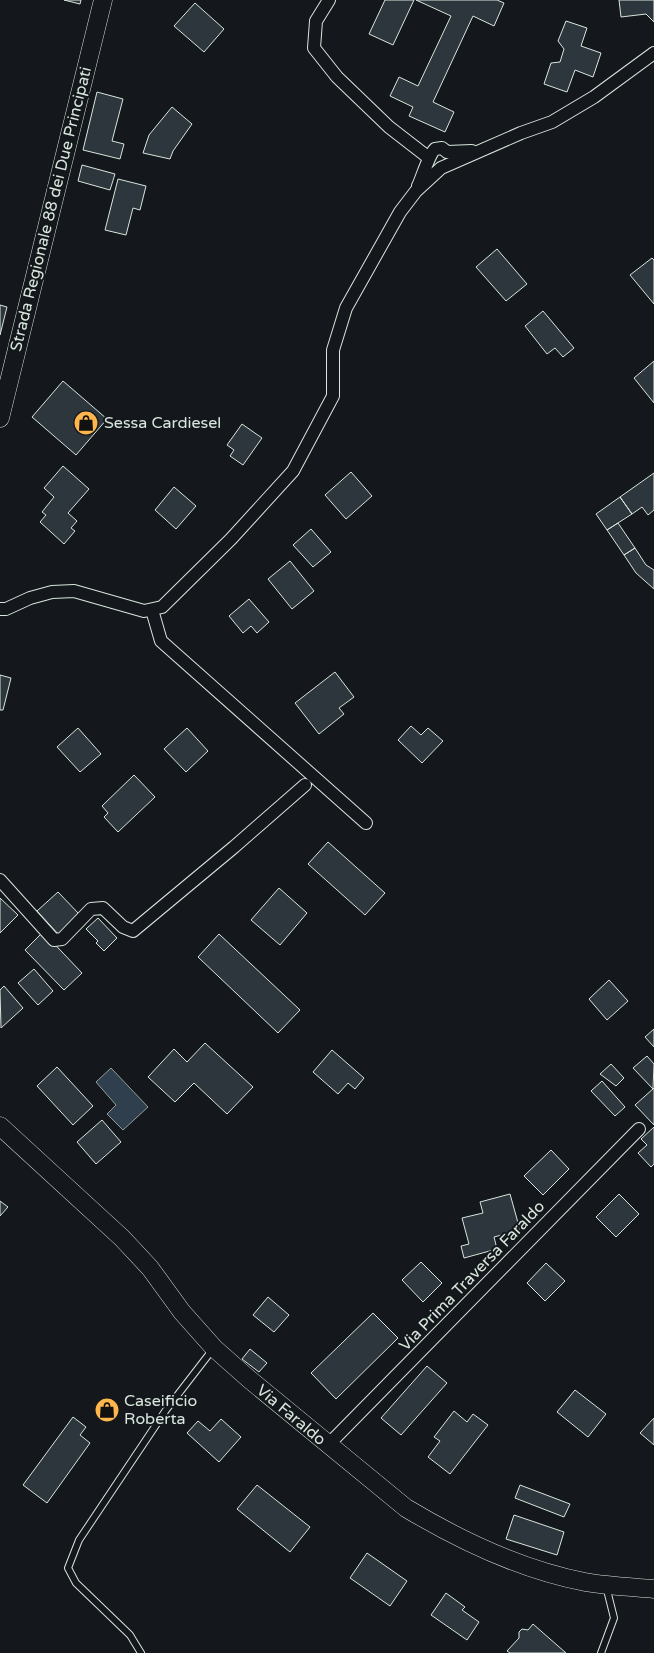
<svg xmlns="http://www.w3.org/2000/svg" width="654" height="1653" font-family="'Varela Round',sans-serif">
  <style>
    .water { fill: #2f3f4d; stroke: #939e99 }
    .building { fill: #2c363c; stroke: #d8e6dc }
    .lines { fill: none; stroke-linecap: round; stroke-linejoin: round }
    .lane-casing { stroke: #d8e6dc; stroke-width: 8 }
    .street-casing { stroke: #d8e6dc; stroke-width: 14 }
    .secondary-casing { stroke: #d8e6dc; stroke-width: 19 }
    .lane { stroke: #14181c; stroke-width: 6 }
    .street { stroke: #14181c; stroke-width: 12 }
    .secondary { stroke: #14181c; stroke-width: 18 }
    .labels { text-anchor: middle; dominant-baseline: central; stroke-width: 4; stroke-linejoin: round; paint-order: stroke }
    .street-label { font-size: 16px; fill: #d8e6dc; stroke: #14181c }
    .poi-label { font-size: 16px; fill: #d8e6dc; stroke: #14181c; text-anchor: start }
  </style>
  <rect width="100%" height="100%" fill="#14181c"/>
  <!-- water -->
  <path class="water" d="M111 1068 148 1107 123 1130 107 1114 116 1105 96 1082Z"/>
  <!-- building -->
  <path class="building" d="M64 0H81L80 4Z
    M385 0H414L393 45 369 34Z
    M416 0H497L504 3 494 26 473 16 433 102 454 112 445 132 409 116 413 107 390 96 399 77 418 86 451 16Z
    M619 0H654V22L646 14 621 17Z
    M195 3 224 29 204 52 174 26Z
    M566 21 587 28 581 46 601 53 593 77 575 70 567 92 544 84 551 63 560 62 564 49 558 41Z
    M97 92 123 99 112 141 124 144 120 159 83 150Z
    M172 107 192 124 173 151 170 159 143 153 149 135Z
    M82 165 115 174 110 190 78 181Z
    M118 179 146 186 140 210 133 208 126 235 105 230Z
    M497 249 527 284 506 301 476 267Z
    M652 258 654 260V304L630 275Z
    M0 305 7 307 0 335Z
    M543 311 574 348 563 357 555 348 547 354 525 326Z
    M654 361V403L634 378Z
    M63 381 107 419 76 455 32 417Z
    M242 424 262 438 243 465 230 456 234 450 227 445Z
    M63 466 89 489 68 513 77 521 71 528 75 531 64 544 40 522 46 515 42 512 54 497 44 488Z
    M351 472 372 496 346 519 325 495Z
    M654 473V510L648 515 642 507 632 514 620 497Z
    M174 487 196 506 176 529 155 510Z
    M620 497 632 514 607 530 596 514Z
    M618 523 635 548 624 555 607 530Z
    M311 529 331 552 313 567 293 545Z
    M635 548 646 565 654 570V589L636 573 624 555Z
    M290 561 314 591 292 609 268 579Z
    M249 599 269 622 257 633 251 626 243 633 229 616Z
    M335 672 354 697 339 708 344 714 319 734 295 703Z
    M0 675 11 678 3 710H0Z
    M411 726 421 735 428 728 443 741 422 763 398 740Z
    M78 728 101 754 80 772 57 747Z
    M187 728 208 751 186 772 164 749Z
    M134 775 155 797 118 832 104 817 108 813 102 806Z
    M328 842 385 893 365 915 308 864Z
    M279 888 307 913 280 945 251 920Z
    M58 892 80 915 59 935 37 911Z
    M0 898 18 915 0 933Z
    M98 918 117 938 104 951 96 943 98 941 86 929Z
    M43 932 82 973 64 990 25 950Z
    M219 934 300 1010 278 1033 198 957Z
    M34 969 53 991 38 1005 18 983Z
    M609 980 628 1001 607 1020 589 999Z
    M4 986 23 1008 1 1028 0 990Z
    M654 1029V1047L645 1037Z
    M205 1043 253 1087 227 1114 194 1083 175 1102 148 1077 174 1049 187 1062Z
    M332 1050 364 1078 355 1089 348 1083 338 1094 313 1072Z
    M647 1056 654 1064 653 1089 633 1068Z
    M611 1064 624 1078 616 1086 600 1074Z
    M57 1067 93 1106 73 1125 37 1086Z
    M602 1081 625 1107 615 1116 591 1091Z
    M654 1088V1125L635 1105Z
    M102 1120 121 1142 96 1164 77 1142Z
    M654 1127V1164L651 1167 638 1153 647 1145 641 1139Z
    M551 1150 569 1169 543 1195 524 1176Z
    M510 1194 520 1230 494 1237 497 1249 464 1258 461 1246 469 1244 462 1218 483 1213 480 1202Z
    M619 1194 639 1214 616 1237 596 1217Z
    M0 1201 8 1207 0 1216Z
    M421 1262 442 1283 423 1302 402 1280Z
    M546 1263 565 1281 545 1301 527 1283Z
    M268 1297 289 1315 274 1332 253 1315Z
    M373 1313 398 1338 336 1399 311 1373Z
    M250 1349 267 1363 259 1372 242 1359Z
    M427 1366 447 1383 401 1435 381 1418Z
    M575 1390 606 1414 588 1437 557 1412Z
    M454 1411 467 1422 473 1414 488 1425 450 1474 428 1457 440 1441 434 1437Z
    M73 1417 86 1427 80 1435 90 1443 47 1503 23 1485Z
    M654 1418V1445L640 1433Z
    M221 1419 241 1437 219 1462 187 1433 198 1421 210 1431Z
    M257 1485 310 1527 290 1552 237 1509Z
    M520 1485 570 1504 564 1517 515 1498Z
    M514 1515 564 1532 557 1555 506 1539Z
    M367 1553 407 1581 390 1606 350 1578Z
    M446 1593 465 1607 462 1610 479 1622 467 1640 431 1615Z
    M533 1624 566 1653H510L507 1651 519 1638V1632L522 1629 528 1630Z"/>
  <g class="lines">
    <defs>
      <path id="lane" d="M141 1653 130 1635 76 1583 68 1568 79 1540 166 1410 213 1349
        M601 1653 614 1618 606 1586"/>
      <path id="street" d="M329 0 316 21 314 48 337 77 389 127 429 158
        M418 186C422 178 429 154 435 149L442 148 447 152 472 151
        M0 609H6L30 598 52 592 74 591 144 611 162 607 231 539 293 471 333 396V350L346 308 400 212 416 191 441 168 521 133 552 122 594 97 654 53
        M152 610 161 641 366 823
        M0 880 54 940 62 939 91 909 103 908 123 927 133 931 234 847 305 785
        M328 1445 639 1129"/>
      <path id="secondary" d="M0 418 103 0
        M0 1126 122 1238 150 1268 182 1312 214 1348 249 1379 406 1508C461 1541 522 1570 585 1582 608 1586 631 1587 654 1589"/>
    </defs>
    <!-- lane casing -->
    <use href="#lane" class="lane-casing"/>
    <!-- street casing -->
    <use href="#street" class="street-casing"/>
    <!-- secondary casing -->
    <use href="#secondary" class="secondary-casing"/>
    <!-- lane -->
    <use href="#lane" class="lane"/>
    <!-- street -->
    <use href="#street" class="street"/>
    <!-- secondary -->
    <use href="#secondary" class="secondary"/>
  </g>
  <!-- icons -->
  <defs>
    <symbol id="shop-disc" viewBox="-11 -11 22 22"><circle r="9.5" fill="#ffb74d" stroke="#14181c"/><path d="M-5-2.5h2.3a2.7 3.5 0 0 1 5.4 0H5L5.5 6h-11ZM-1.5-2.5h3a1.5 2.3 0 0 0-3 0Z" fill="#111"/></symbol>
  </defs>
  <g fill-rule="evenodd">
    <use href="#shop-disc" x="72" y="409" width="28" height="28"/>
    <use href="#shop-disc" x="93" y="1396" width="28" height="28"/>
  </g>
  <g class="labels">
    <!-- street labels -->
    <g class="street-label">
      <text transform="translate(51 209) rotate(-76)">Strada Regionale 88 dei Due Principati</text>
      <text transform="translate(472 1276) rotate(-46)">Via Prima Traversa Faraldo</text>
      <text transform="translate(291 1415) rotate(40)">Via Faraldo</text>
    </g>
    <!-- poi labels -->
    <g class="poi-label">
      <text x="104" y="423">Sessa Cardiesel</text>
      <text x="124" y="1401">Caseificio<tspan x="124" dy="18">Roberta</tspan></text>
    </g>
  </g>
</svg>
